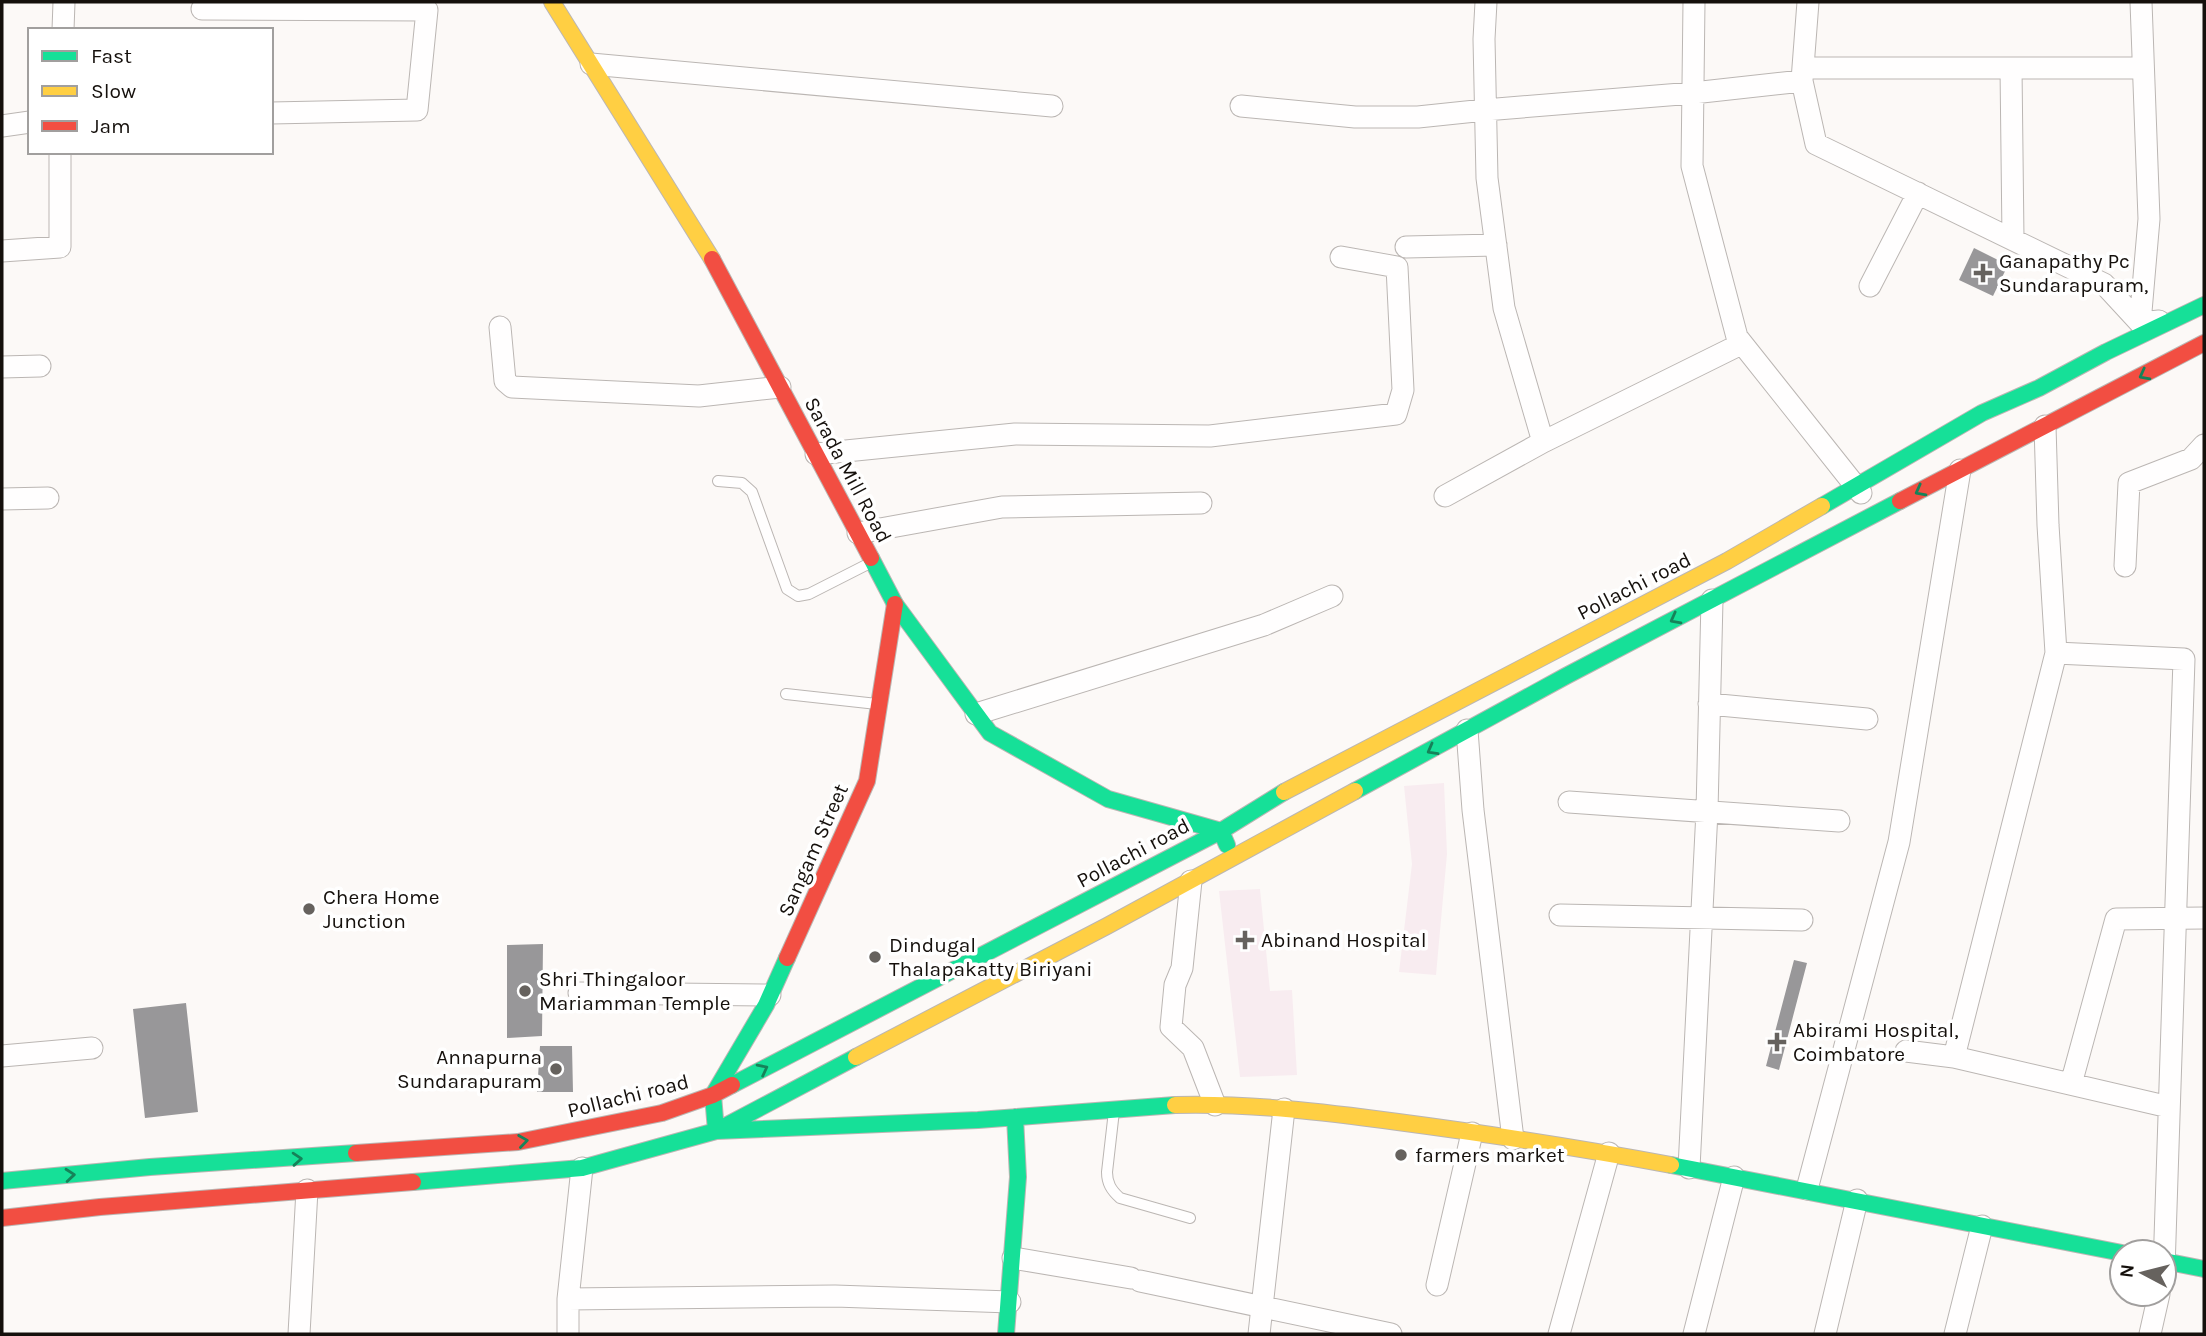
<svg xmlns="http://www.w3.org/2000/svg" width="2206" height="1336" font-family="Karla,sans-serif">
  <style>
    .medical { fill: #f8ecf0 }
    .building { fill: #989799 }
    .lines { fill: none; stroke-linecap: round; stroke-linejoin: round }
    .lane-casing { stroke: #bbb6b3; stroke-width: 12 }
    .street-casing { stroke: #bbb6b3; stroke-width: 23 }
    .fast-casing { stroke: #bbb6b3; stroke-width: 18 }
    .slow-casing { stroke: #bbb6b3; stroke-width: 18 }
    .jam-casing { stroke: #bbb6b3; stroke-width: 18 }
    .lane { stroke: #fffefe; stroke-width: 10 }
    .street { stroke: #fffefe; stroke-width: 21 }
    .fast { stroke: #16e098; stroke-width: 16 }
    .slow { stroke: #ffcf43; stroke-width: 16 }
    .jam { stroke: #f24e42; stroke-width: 16 }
    .oneway { stroke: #168259 }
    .poi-dot { fill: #66625e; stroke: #fff; stroke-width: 2.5 }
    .labels { text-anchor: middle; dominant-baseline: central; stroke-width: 7; stroke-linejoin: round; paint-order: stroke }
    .poi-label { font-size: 21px; fill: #15100c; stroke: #fff; text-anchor: start }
    .street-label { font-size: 21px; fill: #15100c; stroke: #fff }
  </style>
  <rect width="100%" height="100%" fill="#fcf9f7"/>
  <!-- medical -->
  <path class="medical" d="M1444 783 1447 854 1436 975 1399 972 1412 864 1404 786Z
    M1260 889 1270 991 1292 990 1297 1075 1240 1077 1219 891Z"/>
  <!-- building -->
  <path class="building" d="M1974 248 2008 265 1993 296 1959 280Z
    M543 944 542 1036 507 1038V945Z
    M1794 960 1807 963 1779 1070 1766 1066Z
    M186 1003 198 1112 145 1118 133 1009Z
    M540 1046H572L573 1092H537Z"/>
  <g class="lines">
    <defs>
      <path id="lane" d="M718 481 742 483 752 492 787 589 798 596 809 594 870 563
        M786 694 877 704
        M1114 1111 1107 1172C1107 1183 1111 1190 1120 1198L1190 1218"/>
      <path id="street" d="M1486 2 1484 39 1487 178 1504 308 1543 442 1741 344
        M1694 2 1692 166 1737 337 1861 493
        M202 9 427 10 417 110 271 113
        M63 30 64 2
        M591 64 1052 106
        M1803 68H2143
        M2011 68 2013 239
        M1802 80 1808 2
        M1241 106 1355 117H1418L1485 110 1693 93 1802 81 1816 144 2104 284 2140 323 2159 321
        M2 126 30 122
        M1406 247 1496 245
        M2 251 60 247V152
        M1870 286 1918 193
        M2140 323 2149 219 2141 2
        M500 327 505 381 512 387 699 396 780 387
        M2 367 40 366
        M2045 426 2048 525 2056 653 2184 659 2164 1269
        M816 454 1015 434 1210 436 1396 414 1403 390 1397 267 1341 257
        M1445 496 1543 442
        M2 499 48 498
        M858 533 1002 507 1201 503
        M2125 566 2129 483 2191 459 2204 445
        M2056 653 1954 1057 2169 1107
        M1709 704 1867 719
        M976 714 1264 625 1332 596
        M1467 730 1473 810 1513 1139
        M1569 802 1839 821
        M1191 881 1182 968 1175 985 1171 1027 1193 1048 1215 1105
        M1560 915 1802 920
        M579 993 770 995
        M1906 1051 1954 1057
        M2 1056 92 1048
        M2071 1084 2116 919 2204 918
        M1689 1168 1707 811 1712 600
        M1807 1189 1899 842 1960 470
        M1013 1258 1131 1278
        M1140 1281 1391 1334
        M1437 1285 1472 1133
        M568 1299 835 1296 1010 1302
        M299 1334 307 1190
        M568 1334V1299L582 1168
        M1259 1334 1284 1109
        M1559 1334 1609 1153
        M1694 1334 1734 1177
        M1825 1334 1857 1200
        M1955 1334 1982 1226
        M2150 1334 2159 1294"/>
      <path id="fast" d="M1822 506 1982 413 2039 388 2106 352 2204 305
        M871 558 895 604 990 733 1108 799 1221 831 1227 845
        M1355 791 1566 676 1900 501
        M787 958 766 1005 713 1095 716 1131 978 1120 1175 1105
        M732 1085 1221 831 1284 792
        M1671 1165 2122 1253
        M2 1181 150 1167 356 1153
        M413 1182 582 1168 716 1131 856 1057
        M2164 1261 2204 1269
        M1006 1334 1018 1177 1015 1117"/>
      <path id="slow" d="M552 2 712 259
        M1284 792 1727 561 1822 506
        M856 1057 1107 926 1355 791
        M1175 1105C1249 1103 1324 1112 1398 1122 1489 1134 1580 1148 1671 1165"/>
      <path id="jam" d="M712 259 871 558
        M1900 501 2204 343
        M787 958 867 781 895 604
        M356 1153 518 1142 662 1113 713 1095 732 1085
        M2 1218 100 1207 413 1182"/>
    </defs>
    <!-- lane casing -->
    <use href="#lane" class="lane-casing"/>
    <!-- street casing -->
    <use href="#street" class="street-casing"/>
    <!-- fast casing -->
    <use href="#fast" class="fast-casing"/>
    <!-- slow casing -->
    <use href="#slow" class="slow-casing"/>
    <!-- jam casing -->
    <use href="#jam" class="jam-casing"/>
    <!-- lane -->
    <use href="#lane" class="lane"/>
    <!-- street -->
    <use href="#street" class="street"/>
    <!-- fast -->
    <use href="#fast" class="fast"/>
    <!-- slow -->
    <use href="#slow" class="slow"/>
    <!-- jam -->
    <use href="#jam" class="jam"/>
  </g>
  <!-- one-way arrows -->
  <defs><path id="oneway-chevron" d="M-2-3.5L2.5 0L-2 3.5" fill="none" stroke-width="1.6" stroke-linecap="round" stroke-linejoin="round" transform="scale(1.75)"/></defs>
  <g class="oneway">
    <use href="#oneway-chevron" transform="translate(2144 375) rotate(152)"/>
    <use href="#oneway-chevron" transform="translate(1920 491) rotate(152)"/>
    <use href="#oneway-chevron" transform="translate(1675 619) rotate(152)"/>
    <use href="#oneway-chevron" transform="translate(1432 750) rotate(151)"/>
    <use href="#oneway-chevron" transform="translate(763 1069) rotate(-27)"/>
    <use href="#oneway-chevron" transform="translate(523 1141) rotate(-8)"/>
    <use href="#oneway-chevron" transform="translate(297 1159) rotate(-4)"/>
    <use href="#oneway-chevron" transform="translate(70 1175) rotate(-5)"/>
  </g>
  <!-- markers -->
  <g class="poi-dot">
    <path d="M1979.5 262.5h7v7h7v7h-7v7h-7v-7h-7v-7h7z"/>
    <circle cx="309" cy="909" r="7"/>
    <path d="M1241.5 929.5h7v7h7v7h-7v7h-7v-7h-7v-7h7z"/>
    <circle cx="875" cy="957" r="7"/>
    <circle cx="525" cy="991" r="7"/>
    <path d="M1773.5 1031.5h7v7h7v7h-7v7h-7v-7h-7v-7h7z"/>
    <circle cx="556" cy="1069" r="7"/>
    <circle cx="1401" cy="1155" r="7"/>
  </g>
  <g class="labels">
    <!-- poi labels -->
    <g class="poi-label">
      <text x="1999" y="261">Ganapathy Pc<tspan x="1999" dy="24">Sundarapuram,</tspan></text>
      <text x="323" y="897">Chera Home<tspan x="323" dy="24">Junction</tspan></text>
      <text x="1261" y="940">Abinand Hospital</text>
      <text x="889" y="945">Dindugal<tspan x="889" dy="24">Thalapakatty Biriyani</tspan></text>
      <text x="539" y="979">Shri Thingaloor<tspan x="539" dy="24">Mariamman Temple</tspan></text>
      <text x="1793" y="1030">Abirami Hospital,<tspan x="1793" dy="24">Coimbatore</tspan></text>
      <text x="542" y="1057" text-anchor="end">Annapurna<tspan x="542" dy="24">Sundarapuram</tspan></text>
      <text x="1415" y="1155">farmers market</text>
    </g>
    <!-- street labels -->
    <g class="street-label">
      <text transform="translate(848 470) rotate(62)">Sarada Mill Road</text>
      <text transform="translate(1634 586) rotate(-27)">Pollachi road</text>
      <text transform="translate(813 850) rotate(-66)">Sangam Street</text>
      <text transform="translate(1133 853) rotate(-28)">Pollachi road</text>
      <text transform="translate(628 1096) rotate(-14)">Pollachi road</text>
    </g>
  </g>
  <!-- border -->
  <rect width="2206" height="1336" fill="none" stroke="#15100c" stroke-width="7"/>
  <!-- legend -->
  <rect x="28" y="28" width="245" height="126" fill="#ffffff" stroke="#a19f9e" stroke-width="2"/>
  <rect x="42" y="51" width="35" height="10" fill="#16e098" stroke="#a19f9e" stroke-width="2"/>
  <text x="91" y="63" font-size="21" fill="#15100c">Fast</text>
  <rect x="42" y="86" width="35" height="10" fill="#ffcf43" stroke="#a19f9e" stroke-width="2"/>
  <text x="91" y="98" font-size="21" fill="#15100c">Slow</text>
  <rect x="42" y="121" width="35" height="10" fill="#f24e42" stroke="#a19f9e" stroke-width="2"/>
  <text x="91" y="133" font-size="21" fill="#15100c">Jam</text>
  <!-- north arrow -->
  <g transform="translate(2143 1273) rotate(277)"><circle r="33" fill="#ffffff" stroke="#a19f9e" stroke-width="2"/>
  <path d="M0-5L12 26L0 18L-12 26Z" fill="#66625e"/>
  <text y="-10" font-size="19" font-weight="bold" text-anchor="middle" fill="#15100c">N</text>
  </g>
</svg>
